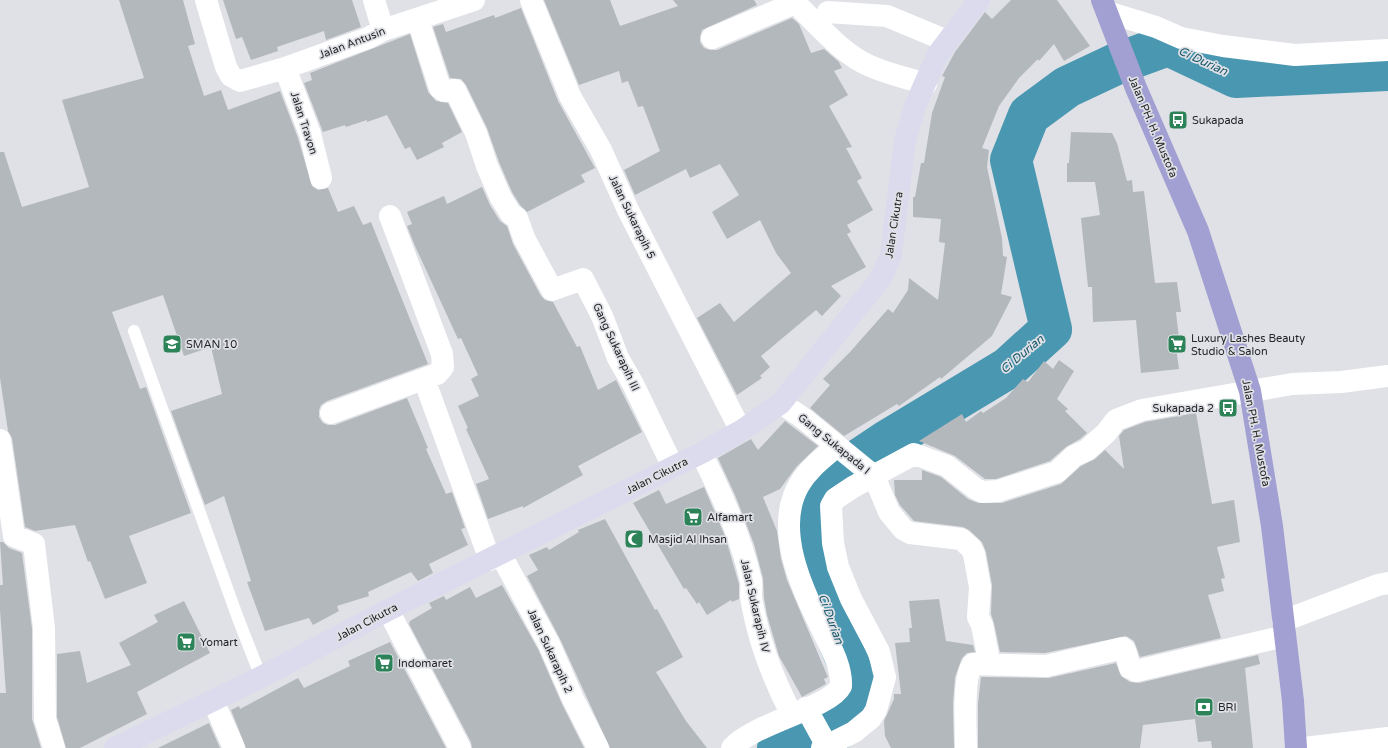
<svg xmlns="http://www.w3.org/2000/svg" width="1388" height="748" font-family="'Varela Round',sans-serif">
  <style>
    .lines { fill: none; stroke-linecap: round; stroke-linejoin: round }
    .river { stroke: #4997b0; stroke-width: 42 }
    .building { fill: #b3b8bc }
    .service { stroke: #fff; stroke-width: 12 }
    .minor { stroke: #fff; stroke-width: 22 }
    .secondary { stroke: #dcdbee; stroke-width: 22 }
    .trunk { stroke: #a29fd2; stroke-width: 22 }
    .labels { text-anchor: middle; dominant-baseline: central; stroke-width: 3.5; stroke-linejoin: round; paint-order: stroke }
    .street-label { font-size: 11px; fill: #242527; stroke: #dfe1e6 }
    .poi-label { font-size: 11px; fill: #242527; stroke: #dfe1e6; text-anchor: start }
    .water-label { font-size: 12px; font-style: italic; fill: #18576a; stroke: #dfe1e6 }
  </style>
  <rect width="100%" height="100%" fill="#dfe1e6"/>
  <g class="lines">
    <!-- river -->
    <path class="river" d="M778 748 838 729 863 699 823 602 802 509 827 481 887 441 1008 368 1051 329 1011 160 1029 115 1067 87 1116 64 1168 45 1236 77 1388 70"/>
  </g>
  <!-- building -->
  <path class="building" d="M119 0H183L195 44 188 46 204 96 221 90 228 110 280 91 298 138 312 186 318 190 328 188 338 212 354 206 363 225 371 222 428 364 327 401 321 405 319 410V417L323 423 328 425H335L407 398 428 448 426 449 446 494 452 492 465 528 461 529 468 545 429 564 433 573 418 581 411 572 368 592 369 596 337 606 339 611 313 625 309 618 265 631 247 582 251 581 224 496 205 505 171 411 222 394 211 347 184 356 163 295 112 312 140 389 146 387 191 513 129 536 147 583 105 599 90 561 88 562 75 525 35 531 25 527 12 438 8 431 0 378V152H4L22 207 89 187 62 100 144 78Z
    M223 0H352L361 27 326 40 324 31 277 47 278 51 251 60 242 37 236 39Z
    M544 0H610L620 26 678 6 673 0H754L757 5 702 30 700 37V42L704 48 710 50H717L792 18 799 24 811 53 824 49 839 62 842 68 834 71 848 95 829 106 852 147 846 148 862 178 857 181 873 210 847 225 851 232 847 234 866 267 831 286 841 296 822 316 816 310 761 356 770 367 760 376 762 378 737 395 697 318 720 303 734 322 791 273 776 253 760 220 727 239 712 212 739 195 720 164 690 178 686 169 635 195 624 170 660 151 643 106 638 107 628 81 622 83 619 71 579 85Z
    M1011 0H1057L1090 46 1064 61 1054 44 1039 61 1038 59 1019 78 999 106 982 148 989 150 987 167 1002 238 1003 256 1007 257 1001 294 1012 297 992 336 941 379 940 377 899 406 897 404 844 436 810 408 830 385 823 379 850 352 888 309 893 313 908 290 909 278 938 300 945 243 939 242 941 219 913 217V197H915L921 163H924L932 113 945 77 942 76 955 52 985 12 992 19Z
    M521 8 558 101 595 168 581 175 585 182 527 212 520 205 512 192 499 162 487 128 466 85 461 79 450 78 433 27 443 24 446 32 477 21 494 15 495 18Z
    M410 34 428 92 436 101 448 103 462 132 442 143 444 147 417 160 410 147 405 149 387 115 367 122V120L346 127 345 125 323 132 304 83 312 80 310 73Z
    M1071 132 1112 133 1117 143 1127 181 1132 180 1133 192 1144 191 1155 283 1177 282 1181 312H1176L1179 339 1175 340 1179 369 1141 373 1136 320 1093 322 1092 287H1088L1081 218 1100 215 1095 182H1067V163H1069Z
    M482 187 490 205 500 221 507 226 513 244 541 296 545 300 553 302 577 347 580 346 598 390 616 380 642 432 578 466 583 475 523 508V506L488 519 476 484 489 479 466 429 468 428 458 406 479 396 471 379 478 375 461 338 458 339 415 246 407 226 412 224 407 212 444 196 447 204Z
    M1059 360 1074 371 1057 399 1068 409 1065 411 1087 433 1080 439 1066 447 1050 461 996 479H985L955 456 919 441 962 414 966 422 981 411 983 413 1006 398 1023 379 1028 382 1044 361 1053 369Z
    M1196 413 1212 504 1234 500 1240 542 1217 547 1225 578 1221 579 1224 591 1208 595 1221 638 1140 657 1134 641 1126 636 1045 653 1000 652 994 623 991 614 992 585 986 552 982 542 969 530 963 527 914 521 900 505 895 495 894 480H922V470L941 477 968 499 978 503H1002L1061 484 1081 466 1095 459 1105 450 1124 469 1119 436 1124 430 1145 422Z
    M785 421 818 446 797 466 780 489 763 497 777 531 781 559 787 580 827 675 828 677 824 679 826 684 802 697 779 656 767 615 764 598 763 578 754 544 735 495 718 458 751 439 758 450Z
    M704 487 725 536 739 584V599L732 602 731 600 707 615 699 602 697 604 686 588 684 589 633 503 659 490 666 504Z
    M605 519 655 610 657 609 683 657 656 672 686 721 707 748H610L560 639 527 576 538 570 529 555 547 547 549 550 579 532 578 530Z
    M0 542H3L9 548 22 553 32 629V719L41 748H0V693H6L0 610V585H3Z
    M502 585 538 649 562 704 584 748H472L471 742 409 624 410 621 432 608 429 603 444 596 446 600 470 587 476 598Z
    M939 599 946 641 973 645 975 652 967 653 962 658 955 677 953 704 954 748H891L885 736 884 721 894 699V694H901L895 643 910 642 909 628H912L909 601Z
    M184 601 210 653 137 692 147 714 80 748H66L57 717V654L80 651 87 683 131 665 119 643 158 622 154 615Z
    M390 642 446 748H246L231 710 239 706 240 709 298 678 304 688 350 666 348 661Z
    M1258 655 1260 664 1245 668 1253 748H1212L1211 741 1198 742 1195 719 1143 725 1140 748H978V704L981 677 1049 678 1116 663 1121 676 1130 682 1139 683Z
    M209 723 220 748H158Z"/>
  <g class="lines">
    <!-- service -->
    <path class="service" d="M134 331 239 621 261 677"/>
    <!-- minor -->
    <path class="minor" d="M206 0 226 67 231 76 240 81 285 68 368 38 383 30 474 0
      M374 0 383 30
      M531 0 570 96 601 150 628 210 741 431
      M828 12 887 16 947 41
      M1107 12 1156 27 1181 38 1223 46 1295 55 1388 50
      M418 20 440 88 444 91 455 90 476 133 487 166 501 198 511 214 517 218 524 238 552 290 583 279 602 316 618 358 633 384 673 467
      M712 38 795 3C818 24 840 53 870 66 888 74 907 78 926 84
      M285 68 310 134 321 178
      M424 379 490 560
      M781 403 803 418 874 476 889 512 903 529 910 533 961 539 971 548 974 554 980 587 978 617 982 625 990 665
      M331 413 437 374 443 367 442 354 390 216
      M0 440 14 536 34 544 44 628 45 719 54 748
      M701 453C722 494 741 537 751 581 752 588 750 596 752 603 759 642 773 679 792 715
      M501 555 549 644 573 699 598 748
      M388 610 460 748
      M1283 621 1378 585 1388 583
      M213 701 234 748
      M806 708 827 746
      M732 748C752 724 830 708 841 686 842 665 829 645 821 627 801 587 774 528 799 485 808 469 823 458 837 446
      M822 748 854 732 871 718 876 710 885 677 879 652 851 599 838 567 833 543 831 506 835 499 853 487 914 454 947 466 976 489 983 492 998 491 1057 472 1074 456 1087 450 1106 433 1116 420 1142 410 1292 384 1341 382 1388 376
      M966 748C966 730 962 677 973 664L1046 666 1123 648 1125 650 1130 668 1136 671 1285 636
      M1304 748 1388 738"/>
    <!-- secondary -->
    <path class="secondary" d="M115 748 261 677 388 610 701 453 741 431 781 403 881 278 891 255 905 141 915 106 938 54 979 0"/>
    <!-- trunk -->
    <path class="trunk" d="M1102 0 1136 88 1198 231 1250 391 1272 526 1293 701 1296 748"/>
  </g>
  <!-- icons -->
  <defs>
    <symbol id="bus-square" viewBox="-11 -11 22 22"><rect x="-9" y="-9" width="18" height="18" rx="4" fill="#2b8357" stroke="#dfe1e6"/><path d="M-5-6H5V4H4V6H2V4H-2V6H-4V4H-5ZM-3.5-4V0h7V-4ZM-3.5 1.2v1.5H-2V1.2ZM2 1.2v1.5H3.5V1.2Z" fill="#fff"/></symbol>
    <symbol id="school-square" viewBox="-11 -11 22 22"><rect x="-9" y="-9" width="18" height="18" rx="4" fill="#2b8357" stroke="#dfe1e6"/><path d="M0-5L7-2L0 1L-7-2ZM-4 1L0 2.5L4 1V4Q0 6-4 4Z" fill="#fff"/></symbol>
    <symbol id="supermarket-square" viewBox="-11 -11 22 22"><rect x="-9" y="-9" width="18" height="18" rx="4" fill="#2b8357" stroke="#dfe1e6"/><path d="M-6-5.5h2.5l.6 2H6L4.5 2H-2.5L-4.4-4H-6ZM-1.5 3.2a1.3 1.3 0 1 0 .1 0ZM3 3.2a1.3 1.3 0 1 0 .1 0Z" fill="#fff"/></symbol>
    <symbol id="mosque-square" viewBox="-11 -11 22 22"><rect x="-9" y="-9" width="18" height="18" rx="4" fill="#2b8357" stroke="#dfe1e6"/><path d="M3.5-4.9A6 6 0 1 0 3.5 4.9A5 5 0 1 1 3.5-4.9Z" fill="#fff"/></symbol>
    <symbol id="bank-square" viewBox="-11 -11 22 22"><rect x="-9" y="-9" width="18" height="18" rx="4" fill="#2b8357" stroke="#dfe1e6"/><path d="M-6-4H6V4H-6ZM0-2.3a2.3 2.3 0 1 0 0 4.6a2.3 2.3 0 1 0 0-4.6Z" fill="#fff"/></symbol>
  </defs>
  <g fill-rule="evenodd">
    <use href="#bus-square" x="1167" y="109" width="22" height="22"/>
    <use href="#school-square" x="161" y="333" width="22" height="22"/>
    <use href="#supermarket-square" x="1166" y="333" width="22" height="22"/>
    <use href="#bus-square" x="1217" y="397" width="22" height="22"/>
    <use href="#supermarket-square" x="682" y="506" width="22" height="22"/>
    <use href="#mosque-square" x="623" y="528" width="22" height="22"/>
    <use href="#supermarket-square" x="175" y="631" width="22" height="22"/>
    <use href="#supermarket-square" x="373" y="652" width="22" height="22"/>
    <use href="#bank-square" x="1193" y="696" width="22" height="22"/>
  </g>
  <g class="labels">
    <!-- street labels -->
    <g class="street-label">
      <text transform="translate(352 43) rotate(-21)">Jalan Antusin</text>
      <text transform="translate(304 123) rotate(72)">Jalan Travon</text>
      <text transform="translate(1153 127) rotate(67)">Jalan PH. H. Mustofa</text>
      <text transform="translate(632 217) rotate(64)">Jalan Sukarapih 5</text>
      <text transform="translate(894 225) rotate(-81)">Jalan Cikutra</text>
      <text transform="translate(616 347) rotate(65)">Gang Sukarapih III</text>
      <text transform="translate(1256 433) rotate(79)">Jalan PH. H. Mustofa</text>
      <text transform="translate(834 444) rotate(39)">Gang Sukapada I</text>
      <text transform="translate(657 476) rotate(-27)">Jalan Cikutra</text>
      <text transform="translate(755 606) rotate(77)">Jalan Sukarapih IV</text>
      <text transform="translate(367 622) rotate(-28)">Jalan Cikutra</text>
      <text transform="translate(550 651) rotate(65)">Jalan Sukarapih 2</text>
    </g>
    <!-- poi labels -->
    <g class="poi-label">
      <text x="1192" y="120">Sukapada</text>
      <text x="1191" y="338">Luxury Lashes Beauty<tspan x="1191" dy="13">Studio &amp; Salon</tspan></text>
      <text x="186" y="344">SMAN 10</text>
      <text x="1214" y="408" text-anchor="end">Sukapada 2</text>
      <text x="707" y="517">Alfamart</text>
      <text x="648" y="539">Masjid Al Ihsan</text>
      <text x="200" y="642">Yomart</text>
      <text x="398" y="663">Indomaret</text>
      <text x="1218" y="707">BRI</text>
    </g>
    <!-- water labels -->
    <g class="water-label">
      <text transform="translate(1203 61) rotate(25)">Ci Durian</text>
      <text transform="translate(1022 354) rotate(-40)">Ci Durian</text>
      <text transform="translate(831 619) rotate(70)">Ci Durian</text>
    </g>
  </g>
</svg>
